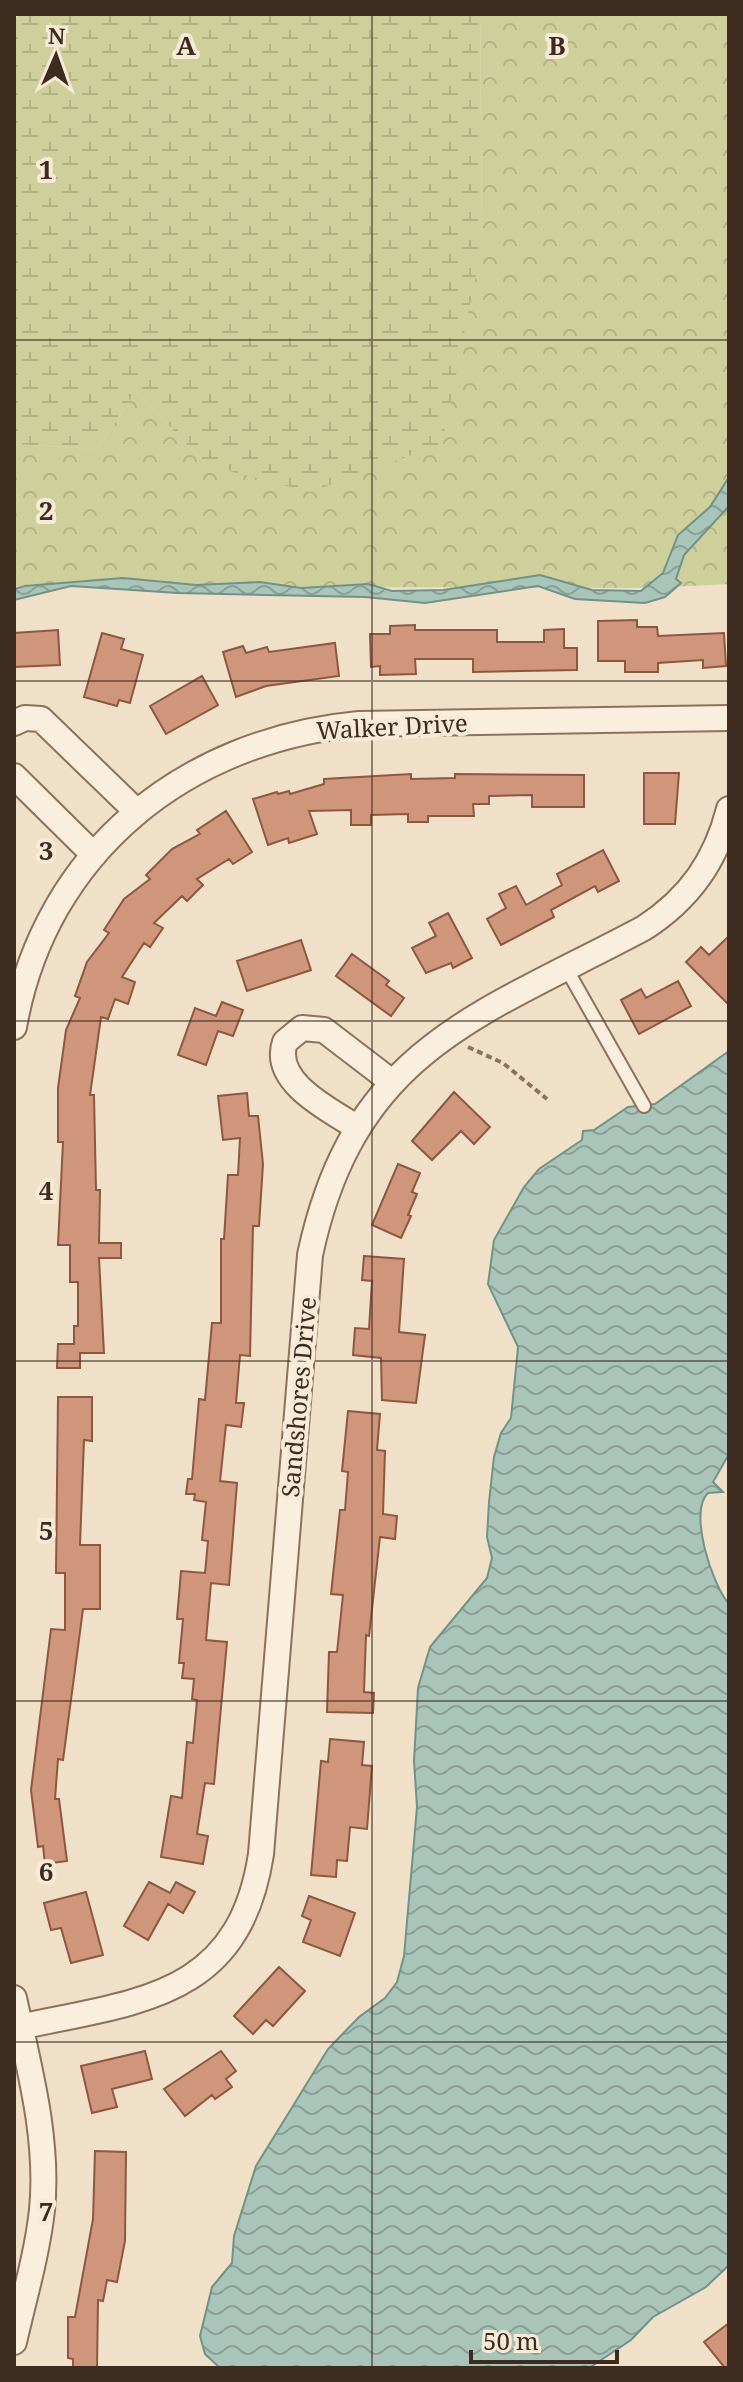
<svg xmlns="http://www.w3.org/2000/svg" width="743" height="2382" font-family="'Noto Serif',serif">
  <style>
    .forest { fill: url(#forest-crowns) }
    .wetland { fill: url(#wetland-marsh) }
    .water { fill: url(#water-waves); stroke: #6f9386; stroke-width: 2 }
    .building { fill: #cf967c; stroke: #8d5740; stroke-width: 2 }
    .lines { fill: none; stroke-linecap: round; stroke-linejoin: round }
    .lane-casing { stroke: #8d715c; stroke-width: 16 }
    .street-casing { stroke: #8d715c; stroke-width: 28 }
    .path { stroke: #8d715c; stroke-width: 4; stroke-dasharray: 6 4; stroke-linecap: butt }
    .lane { stroke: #faeedc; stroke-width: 12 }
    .street { stroke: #faeedc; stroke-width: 24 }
    .grid { fill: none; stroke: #3d2b20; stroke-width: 2; stroke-opacity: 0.55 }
    .labels { text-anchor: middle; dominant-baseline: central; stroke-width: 8; stroke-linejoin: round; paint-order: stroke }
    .street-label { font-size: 24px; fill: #3d2b20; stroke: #f7ebd8 }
    .grid-label { font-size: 26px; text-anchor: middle; font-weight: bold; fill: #3d2b20; stroke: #f7ebd8; stroke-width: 8; stroke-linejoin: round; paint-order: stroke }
  </style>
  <defs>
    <pattern id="forest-crowns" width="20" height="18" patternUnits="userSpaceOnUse" patternTransform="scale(2)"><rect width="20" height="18" fill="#cfcf9b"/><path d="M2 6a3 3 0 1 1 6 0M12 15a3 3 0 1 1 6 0" fill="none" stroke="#b3b285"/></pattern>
    <pattern id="wetland-marsh" width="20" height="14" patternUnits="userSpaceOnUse" patternTransform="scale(2)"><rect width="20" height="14" fill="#cfcf9b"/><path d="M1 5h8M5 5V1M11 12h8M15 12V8" fill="none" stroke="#b3b285"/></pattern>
    <pattern id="water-waves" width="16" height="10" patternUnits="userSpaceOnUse" patternTransform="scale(2)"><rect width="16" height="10" fill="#a9c4b9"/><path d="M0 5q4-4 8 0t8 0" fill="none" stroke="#8b9f96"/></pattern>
  </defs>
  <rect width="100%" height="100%" fill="#f0e0c8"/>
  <!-- forest -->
  <path class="forest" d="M480 14H729V584L649 588 14 586V444L97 449 136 391 206 465 482 244Z"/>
  <!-- wetland -->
  <path class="wetland" d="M19 14H480L482 244 442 444 310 492 206 465 136 391 97 449 14 444V21Z"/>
  <!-- water -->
  <path class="water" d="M729 477V506L684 555 676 579 681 583 665 597 645 603 575 599 538 586 425 603 365 597 178 593 71 586 14 600V589L25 586 123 578 196 585 260 582 301 588 368 584 392 591 443 590 540 575 592 590 641 591 663 573 678 535 710 507Z
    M729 1051V1454L713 1482 723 1492 708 1493C688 1511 712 1585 729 1604V2265L706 2287 653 2317 631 2340 589 2368H220L205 2354 200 2336 212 2287 232 2263 234 2236 256 2166 328 2049 359 2017 385 1998 397 1982 404 1956 417 1807 414 1761 418 1688 430 1647 487 1578 492 1558 487 1537 489 1502 494 1457 501 1433 511 1418 518 1347 488 1284 494 1240 524 1187 539 1169 582 1140 583 1131 594 1130 628 1107 655 1104Z"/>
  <!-- building -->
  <path class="building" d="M637 620V627H657L658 636 724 633 726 666 703 668V660L658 663V672H625V661H598V621Z
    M415 625V630H497V642H544V630L564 629V648H577V670L473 672V659H415L416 674 380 675V666L371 667 370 634H390V626Z
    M58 630 60 665 14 667V633Z
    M102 633 124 639 121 649 143 655 130 703 119 700 117 706 84 697Z
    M335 643 339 676 266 686 236 697 223 652 243 646 246 653 267 647 269 652Z
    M202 676 218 705 166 734 150 706Z
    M644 773H679L675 824H644Z
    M411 774V779L455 778V774L584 775V807H532V795L489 796V804H473L474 816H428V822H408V814L371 815V825H351V810L309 811 317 834 289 843 288 838 268 845 253 799 277 792 278 794 289 791 290 794 324 784V779Z
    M226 811 252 852 233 864 229 859 197 879 203 885 187 901 182 896 154 923 163 928 150 947 144 943 122 977 135 982 128 1004 115 999 108 1019 101 1017 90 1095H94L96 1190H100L99 1243H121V1258H99L104 1353H80V1368H57L58 1344H74V1326H78V1282H70V1245H58L63 1142H58V1088L66 1030 80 998 75 996 87 962 109 933 104 930 124 899 150 879 146 875 172 849 200 834 197 830Z
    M603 850 619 881 598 892 595 886 551 910 554 917 501 945 487 919 506 908 499 894 516 886 526 905 562 885 557 874Z
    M448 913 472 958 453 968 451 963 426 973 412 948 436 936 429 923Z
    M729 936V1005L686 962 701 947 709 955Z
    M301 940 311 970 247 991 237 961Z
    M352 954 389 981 386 985 404 998 391 1016 336 976Z
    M678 981 691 1006 639 1034 621 1000 641 989 646 998Z
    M222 1002 243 1010 233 1036 218 1031 206 1065 178 1055 195 1008 216 1016Z
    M454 1092 490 1127 474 1144 461 1131 432 1160 412 1141Z
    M247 1093 249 1116H258L263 1164 259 1226H253L250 1356 240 1355 236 1403H244L241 1427 226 1425 220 1481 237 1483 229 1585 211 1583 206 1640 227 1642 214 1784 205 1783 197 1834 208 1836 203 1864 161 1857 171 1796 182 1798 187 1742 193 1743 197 1700 192 1699 194 1679 182 1678 184 1663H179L183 1619H177L181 1571 205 1573 208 1541 202 1540 206 1502 194 1500 195 1494H186L188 1479H192L199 1399 205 1400 212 1323H221V1239H224L228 1175H238L240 1138 223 1140 218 1096Z
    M398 1164 420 1173 412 1192 417 1194 408 1215 411 1216 401 1238 372 1225Z
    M364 1256 404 1259 399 1332 425 1335 416 1403 382 1400 381 1358 353 1355 355 1328 369 1329 372 1281 362 1280Z
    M58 1397H92V1441L84 1440 80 1545H100V1609H83L63 1760 58 1759 55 1799H59L67 1861 45 1864 43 1846 38 1847 31 1790 51 1629 65 1630V1573H56Z
    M348 1411 380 1414 377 1450 385 1451 383 1514 397 1516 395 1539 380 1537 369 1636 366 1635 364 1692 374 1693 373 1713 327 1712 329 1652H337L343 1595 331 1594 340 1510H345L348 1472 342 1471Z
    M330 1739 364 1742 362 1765 372 1766 367 1829 350 1827 347 1861 337 1860 336 1877 311 1875 321 1761 328 1762Z
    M149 1882 170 1893 176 1882 195 1892 183 1913 168 1904 148 1940 124 1926Z
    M86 1892 103 1955 71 1963 61 1928 51 1930 44 1903Z
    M309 1896 355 1913 340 1956 303 1942 311 1920 302 1916Z
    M279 1967 305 1991 273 2026 266 2020 253 2034 234 2016Z
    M145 2051 152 2079 112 2089 117 2107 92 2113 81 2066Z
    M221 2051 236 2071 226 2079 232 2087 215 2099 212 2095 185 2116 164 2089Z
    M95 2151 126 2152 125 2241 117 2282 107 2280 103 2301 98 2300 97 2368H73V2359L68 2358V2317H75L93 2219Z
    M729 2323V2368H725L704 2342Z"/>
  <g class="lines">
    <defs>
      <path id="lane" d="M566 968 644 1106"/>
      <path id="street" d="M14 723 25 718 41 719 136 811
        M14 776 94 855
        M14 1027C45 851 186 740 359 724L729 718
        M358 1128C330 1110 271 1082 285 1042L302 1028 324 1030 392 1082
        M14 1998C29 2067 49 2139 42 2210 37 2255 24 2298 14 2342
        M20 2027C139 2001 239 1998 261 1854L310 1255C354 1049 477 1017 644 928 689 899 716 861 729 809"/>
    </defs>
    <!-- lane casing -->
    <use href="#lane" class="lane-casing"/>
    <!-- street casing -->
    <use href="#street" class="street-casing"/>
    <!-- path -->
    <path class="path" d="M468 1047 503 1063 547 1099"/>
    <!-- lane -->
    <use href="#lane" class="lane"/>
    <!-- street -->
    <use href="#street" class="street"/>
  </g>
  <!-- grid -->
  <path class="grid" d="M372 14V2368M14 340H729M14 681H729M14 1021H729M14 1361H729M14 1701H729M14 2042H729"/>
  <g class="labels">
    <!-- street labels -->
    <g class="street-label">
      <text transform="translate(392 726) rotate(-3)">Walker Drive</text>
      <text transform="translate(298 1397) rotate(-85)">Sandshores Drive</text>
    </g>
  </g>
  <g class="grid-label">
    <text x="186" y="55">A</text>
    <text x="557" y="55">B</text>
    <text x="46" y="179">1</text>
    <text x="46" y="520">2</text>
    <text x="46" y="860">3</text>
    <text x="46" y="1200">4</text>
    <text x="46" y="1540">5</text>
    <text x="46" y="1881">6</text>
    <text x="46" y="2221">7</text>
  </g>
  <!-- border -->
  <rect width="743" height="2382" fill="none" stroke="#3d2b20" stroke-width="32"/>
  <!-- north arrow -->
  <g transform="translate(56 56) rotate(2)" stroke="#f7ebd8" stroke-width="6" paint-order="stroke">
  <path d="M0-6L14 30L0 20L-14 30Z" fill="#3d2b20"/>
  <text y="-12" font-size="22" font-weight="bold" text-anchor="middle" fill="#3d2b20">N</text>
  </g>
  <!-- scale -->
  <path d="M471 2350v12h146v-12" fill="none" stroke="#3d2b20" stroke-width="4"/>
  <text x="483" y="2350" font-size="24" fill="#3d2b20" stroke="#f7ebd8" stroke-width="6" paint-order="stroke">50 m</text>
</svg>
